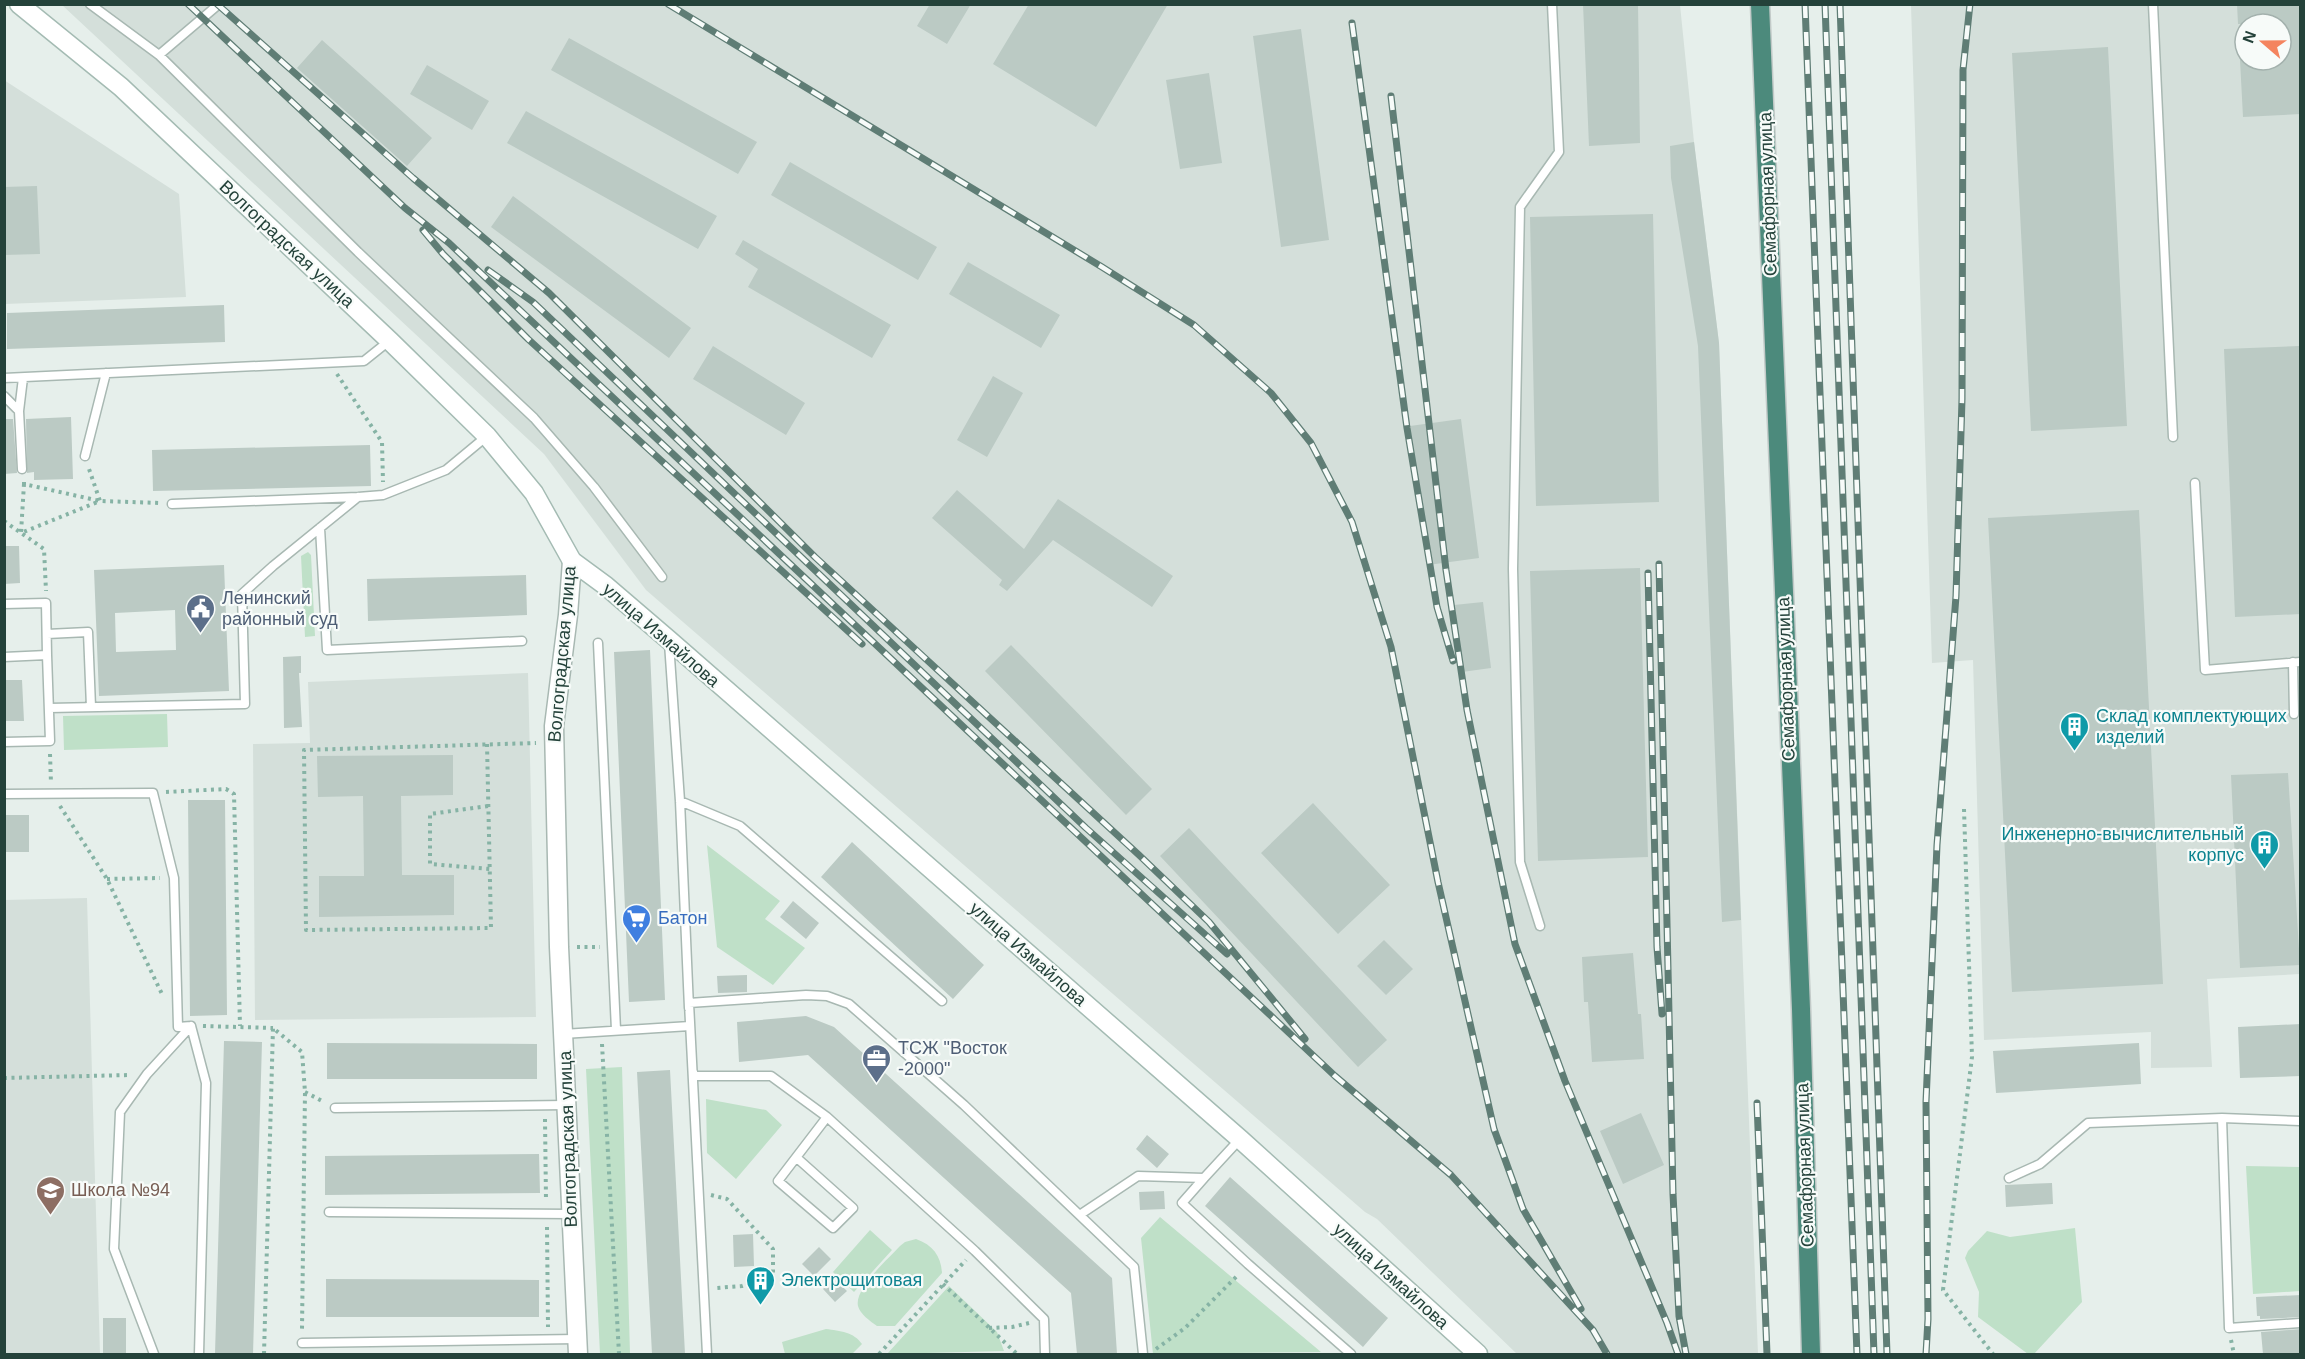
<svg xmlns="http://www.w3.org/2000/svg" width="2305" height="1359" font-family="Arial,sans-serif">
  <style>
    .built { fill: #d4dfda; fill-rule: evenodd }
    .green { fill: #bfe0c8 }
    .building { fill: #bbcac4; fill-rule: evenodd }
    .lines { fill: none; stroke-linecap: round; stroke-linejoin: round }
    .service-casing { stroke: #a8b8b2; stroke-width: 11 }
    .tertiary-casing { stroke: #a8b8b2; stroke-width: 21 }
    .secondary-casing { stroke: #a4bbb3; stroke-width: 21 }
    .trunk-casing { stroke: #c2cac8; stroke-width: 21 }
    .path { stroke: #86b3a5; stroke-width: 4; stroke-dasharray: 3 4.5; stroke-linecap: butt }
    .service { stroke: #fff; stroke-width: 8 }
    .tertiary { stroke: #fff; stroke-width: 18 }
    .secondary { stroke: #fff; stroke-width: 18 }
    .trunk { stroke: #4c8a7c; stroke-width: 18 }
    .rail-casing { stroke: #5f7d75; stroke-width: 7 }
    .rail { stroke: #f7fbf9; stroke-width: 4.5; stroke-dasharray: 14; stroke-linecap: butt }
    .labels { text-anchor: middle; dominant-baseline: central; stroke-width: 4.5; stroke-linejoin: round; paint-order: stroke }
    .street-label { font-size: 18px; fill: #24423a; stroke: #f7fbf9 }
    .service-label { font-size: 18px; fill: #4e5e75; stroke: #f7fbf9; text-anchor: start }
    .culture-label { font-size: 18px; fill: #0d838f; stroke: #f7fbf9; text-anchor: start }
    .shop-label { font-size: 18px; fill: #366cbe; stroke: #f7fbf9; text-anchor: start }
    .education-label { font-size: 18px; fill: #785e54; stroke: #f7fbf9; text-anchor: start }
  </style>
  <rect width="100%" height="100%" fill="#e6efeb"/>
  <!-- built -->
  <path class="built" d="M62 5H1680L1694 142 1719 343 1758 1354H1517L1377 1219 1365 1212 646 590 544 454Z
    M1911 5H2300V974L2207 979 2212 1067 2151 1068V1032L1984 1040 1973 660 1932 663ZM2245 24H2281V60H2245Z
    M4 80 179 194 186 297 5 304Z
    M528 673 536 1017 255 1020 253 744 310 743 308 682Z
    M87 898 100 1354H5V900Z"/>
  <!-- green -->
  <path class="green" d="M308 552 311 555 315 636 305 637 301 556Z
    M167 714 168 747 64 750 63 716Z
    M707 845 780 901 765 919 805 948 773 985 717 947Z
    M622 1067 630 1354H600L586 1069Z
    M706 1099 766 1110 782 1125 736 1179 707 1153Z
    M2246 1166 2300 1167V1291L2253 1294Z
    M1160 1217 1321 1352 1153 1354 1141 1238Z
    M2075 1228 2082 1302 2034 1354H2028L1978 1317 1979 1292 1965 1258 1968 1251 1987 1231 2010 1237Z
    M870 1230 892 1250 854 1292 833 1272Z
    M916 1239C933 1245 941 1256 942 1273L895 1326H877C870 1321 860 1314 858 1306 854 1289 889 1258 900 1246L905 1242Z
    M949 1286 997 1332 1004 1351 887 1354Z
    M826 1329C840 1331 854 1332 862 1344L852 1354H785L782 1342Z"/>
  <!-- building -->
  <path class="building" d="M930 4H971L947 44 917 26Z
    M1029 4H1168L1096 127 993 64Z
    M1583 4H1638L1640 143 1589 146Z
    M2237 4H2301V114L2243 117 2240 60H2281V24H2238Z
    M1301 29 1329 240 1281 247 1253 36Z
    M569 38 757 142 738 174 551 70Z
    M322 40 432 138 407 166 297 68Z
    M2108 47 2127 426 2031 431 2012 53Z
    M427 65 489 101 472 130 410 94Z
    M1209 73 1222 163 1180 169 1166 80Z
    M526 111 717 216 698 249 507 143Z
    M1694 142 1719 343 1741 920 1722 922 1698 346 1671 178 1670 146Z
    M790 162 937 247 918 280 771 195Z
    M37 186 40 254 4 255V187Z
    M513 196 691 328 669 358 491 227Z
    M1653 214 1659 502 1536 506 1530 217Z
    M743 240 891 325 872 358 748 287 758 269 735 254Z
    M968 262 1060 315 1041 348 949 294Z
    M224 305 225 342 7 349V313Z
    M713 346 805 403 786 435 693 379Z
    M2299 346 2301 614 2235 617 2224 349Z
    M993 376 1023 393 987 457 957 440Z
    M71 417 73 479 34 480V472L27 473 26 419Z
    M4 419H13L17 473 4 474Z
    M1461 419 1479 558 1428 565 1410 426Z
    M370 445 371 486 153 491 152 450Z
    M957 490 1024 549 1058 499 1173 576 1152 607 1053 540 1007 591 999 585 1002 580 932 518Z
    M2139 510 2163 984 2012 992 1988 518Z
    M4 546H19L20 583 4 584Z
    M224 565 229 691 99 696 94 570ZM175 610 176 650 116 652 115 613Z
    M1640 568 1648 857 1538 861 1530 571Z
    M526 575 527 615 368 621 367 579Z
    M1483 602 1491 668 1462 672 1454 605Z
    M1011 645 1152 789 1126 815 985 671Z
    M650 650 665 1000 629 1002 614 652Z
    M301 656V673H299L302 727 284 728 283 657Z
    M4 680H22L24 721H4Z
    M453 755V795L401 796 402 875H454V915L319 917V876H364L363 796 318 797 317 756Z
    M2288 773 2300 965 2240 968 2231 775Z
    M188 800H225L227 1015 190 1016Z
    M1313 803 1390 885 1338 934 1261 853Z
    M4 815H29V852H4Z
    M1189 828 1387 1040 1358 1067 1160 856Z
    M852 842 984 965 953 999 821 877Z
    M793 901 819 923 806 939 780 917Z
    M1384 940 1413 969 1386 995 1357 966Z
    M1633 953 1638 1014H1641L1644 1059 1592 1062 1588 1002H1584L1582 957Z
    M747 975V992L718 993 717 976Z
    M806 1016 834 1027 1112 1278 1117 1354H1077L1071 1293 808 1055 739 1062 737 1022Z
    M2301 1024V1076L2240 1078 2238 1027Z
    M224 1041 262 1042 253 1354H215Z
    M327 1043 537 1044V1079H327Z
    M2139 1043 2141 1084 1996 1093 1993 1051Z
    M670 1070 685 1354H652L637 1072Z
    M1641 1113 1664 1165 1623 1184 1600 1131Z
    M1147 1135 1169 1154 1157 1168 1136 1149Z
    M539 1154 540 1193 325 1195V1156Z
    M1230 1177 1388 1318 1363 1347 1205 1206Z
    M2052 1183 2053 1204 2006 1207 2005 1185Z
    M1164 1191 1165 1209 1140 1210 1139 1192Z
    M753 1234 754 1266 734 1267 733 1235Z
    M819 1247 831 1259 814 1276 802 1264Z
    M834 1278 847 1291 835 1302 823 1289Z
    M326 1279 539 1280V1317H326Z
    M2301 1295V1317L2260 1319V1316H2257L2256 1297Z
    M103 1318H126V1354H103Z
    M2301 1329V1354H2263L2261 1332Z"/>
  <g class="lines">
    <defs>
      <path id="service" d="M90 4 159 55 358 252 534 418 594 487 662 577
        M2153 4 2173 437
        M159 55 219 4
        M4 378 364 361 389 341
        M4 396 19 411 23 378
        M19 411 22 469
        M85 456 106 373
        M2195 483 2205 670 2300 662
        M172 504 358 497 383 495 446 470 487 436
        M320 528 327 650 522 641
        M4 604 46 603 47 655 4 657
        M47 634 88 632 91 707
        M598 643 616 1030
        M669 643 680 801 689 1008
        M2293 662 2294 714
        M49 708 245 704 242 594 273 566 358 497
        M4 742 50 741 47 655
        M4 794 153 793 174 878 178 1027 191 1026 206 1083 199 1354
        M680 801 740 826 942 1001
        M1540 926 1520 862 1513 569 1520 207 1559 152 1552 4
        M563 1034 690 1026
        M693 1072 694 1076H771L827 1117 975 1251 1044 1319 1045 1354
        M335 1108 566 1105
        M2222 1118 2229 1328 2300 1323
        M797 1158 853 1208 833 1228 778 1181 827 1117
        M1204 1178 1182 1203 1248 1264 1351 1354
        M2009 1178 2040 1164 2088 1123 2222 1118 2300 1121
        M329 1212 571 1214
        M1081 1214 1138 1176 1204 1178 1240 1139
        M302 1343 577 1339
        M154 1354 114 1249 120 1112 147 1074 191 1026
        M707 1354 689 1003 806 995 827 996 849 1004 964 1105 1134 1267 1143 1354"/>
      <path id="tertiary" d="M572 561 568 615 554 726 559 947 578 1354"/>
      <path id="secondary" d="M19 4 121 87 390 341 487 436 534 493 572 561 606 586 669 640 1240 1139 1478 1354"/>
      <path id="trunk" d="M1760 4 1801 1009 1811 1354"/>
    </defs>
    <!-- service casing -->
    <use href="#service" class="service-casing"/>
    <!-- tertiary casing -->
    <use href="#tertiary" class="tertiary-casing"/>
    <!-- secondary casing -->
    <use href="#secondary" class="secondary-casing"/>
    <!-- trunk casing -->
    <use href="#trunk" class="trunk-casing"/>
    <!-- path -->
    <path class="path" d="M337 374 382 442 383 482
      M24 482V484L100 501 159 503
      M24 484 21 533 100 501 88 466
      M4 521 44 549 46 591
      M487 744 491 928 306 930 304 750 536 743
      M50 754 51 783
      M166 792 226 789 234 794 240 1026
      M60 806 107 879 162 994
      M488 806 430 814V864L490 869
      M1964 809 1972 1057 1943 1290 1993 1354
      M107 879 160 878
      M577 947H600
      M203 1026 273 1028
      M602 1044 619 1354
      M4 1078 130 1075
      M305 1092 324 1102
      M545 1119 546 1201
      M711 1195 727 1199 773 1249V1275L742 1286 716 1288
      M547 1227 548 1327
      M943 1284 1017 1354
      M989 1328 1012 1327 1029 1323
      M2231 1340 2234 1354
      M1156 1349 1185 1328 1239 1274
      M264 1354 273 1028 302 1052 305 1092 302 1329
      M879 1354 966 1260"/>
    <!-- service -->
    <use href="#service" class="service"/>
    <!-- tertiary -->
    <use href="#tertiary" class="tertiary"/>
    <!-- secondary -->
    <use href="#secondary" class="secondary"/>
    <!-- trunk -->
    <use href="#trunk" class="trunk"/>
    <defs>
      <path id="rail" d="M188 4 405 208 449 243 524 314 1335 1076 1451 1175 1593 1330 1607 1354
        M217 4 413 178 549 293 815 557 1139 855 1209 922 1305 1039
        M668 4 1102 267 1194 325 1271 393 1311 443 1352 522 1391 647 1438 882 1494 1129 1523 1209 1581 1309
        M1805 4 1857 1354
        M1825 4 1874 1354
        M1840 4 1887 1354
        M1352 23 1407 428 1437 607 1453 661
        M1391 96 1446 570 1467 710 1515 944 1565 1081 1667 1323 1678 1354
        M423 230 443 254 528 339 862 644
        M488 270 533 302 1086 828 1227 954
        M1659 564 1673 1194 1679 1316 1686 1354
        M1648 573 1657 947 1662 1014
        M1757 1103 1767 1354
        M1926 1354 1928 1319 1926 1102 1937 845 1956 596 1962 399 1963 70 1970 4"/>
    </defs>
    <!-- rail casing -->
    <use href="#rail" class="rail-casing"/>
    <!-- rail -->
    <use href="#rail" class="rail"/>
  </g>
  <!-- icons -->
  <defs>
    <symbol id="civic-pin" viewBox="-11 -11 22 30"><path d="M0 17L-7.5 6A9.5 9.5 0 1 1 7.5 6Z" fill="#5c6f8a" stroke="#f7fbf9"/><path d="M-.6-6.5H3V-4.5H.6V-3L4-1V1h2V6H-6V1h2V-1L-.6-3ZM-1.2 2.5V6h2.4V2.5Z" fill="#fff"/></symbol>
    <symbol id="building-pin" viewBox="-11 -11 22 30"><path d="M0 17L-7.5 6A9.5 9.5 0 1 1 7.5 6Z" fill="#0f9aa8" stroke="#f7fbf9"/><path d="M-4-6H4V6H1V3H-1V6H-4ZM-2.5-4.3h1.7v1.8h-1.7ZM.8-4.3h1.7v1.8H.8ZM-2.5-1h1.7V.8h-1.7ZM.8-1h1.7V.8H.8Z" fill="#fff"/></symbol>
    <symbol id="supermarket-pin" viewBox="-11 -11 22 30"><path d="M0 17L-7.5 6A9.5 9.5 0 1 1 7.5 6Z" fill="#3f7fe0" stroke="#f7fbf9"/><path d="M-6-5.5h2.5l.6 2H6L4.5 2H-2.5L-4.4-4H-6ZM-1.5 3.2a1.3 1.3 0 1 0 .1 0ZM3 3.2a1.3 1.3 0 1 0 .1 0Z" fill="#fff"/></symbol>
    <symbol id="office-pin" viewBox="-11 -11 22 30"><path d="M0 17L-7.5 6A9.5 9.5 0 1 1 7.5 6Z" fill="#5c6f8a" stroke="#f7fbf9"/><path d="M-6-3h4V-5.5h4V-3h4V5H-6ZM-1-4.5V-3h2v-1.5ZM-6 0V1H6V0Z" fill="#fff"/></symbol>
    <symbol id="school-pin" viewBox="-11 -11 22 30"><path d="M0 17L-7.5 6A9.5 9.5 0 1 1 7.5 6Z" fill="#8d6e63" stroke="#f7fbf9"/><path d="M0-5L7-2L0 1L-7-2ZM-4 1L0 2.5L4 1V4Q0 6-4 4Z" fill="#fff"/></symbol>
  </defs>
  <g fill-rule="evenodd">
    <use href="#civic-pin" x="184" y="592" width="33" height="45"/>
    <use href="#building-pin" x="2058" y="710" width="33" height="45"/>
    <use href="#building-pin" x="2248" y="828" width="33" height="45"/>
    <use href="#supermarket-pin" x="620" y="902" width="33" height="45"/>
    <use href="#office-pin" x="860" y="1042" width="33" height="45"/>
    <use href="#school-pin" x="34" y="1174" width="33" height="45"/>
    <use href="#building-pin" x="744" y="1264" width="33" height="45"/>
  </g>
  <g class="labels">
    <!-- street labels -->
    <g class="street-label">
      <text transform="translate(1768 194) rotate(-92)">Семафорная улица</text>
      <text transform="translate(287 244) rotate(43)">Волгоградская улица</text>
      <text transform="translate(661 635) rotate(41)">улица Измайлова</text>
      <text transform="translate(562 654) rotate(-85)">Волгоградская улица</text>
      <text transform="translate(1786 679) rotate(-92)">Семафорная улица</text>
      <text transform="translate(1028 954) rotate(41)">улица Измайлова</text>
      <text transform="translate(568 1139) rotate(-92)">Волгоградская улица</text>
      <text transform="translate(1805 1165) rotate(-92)">Семафорная улица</text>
      <text transform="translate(1391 1276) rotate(42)">улица Измайлова</text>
    </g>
    <!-- service labels -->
    <g class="service-label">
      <text x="222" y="598">Ленинский<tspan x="222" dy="21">районный суд</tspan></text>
      <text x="898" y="1048">ТСЖ "Восток<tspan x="898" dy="21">-2000"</tspan></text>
    </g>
    <!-- culture labels -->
    <g class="culture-label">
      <text x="2096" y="716">Склад комплектующих<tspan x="2096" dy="21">изделий</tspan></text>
      <text x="2244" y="834" text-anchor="end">Инженерно-вычислительный<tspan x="2244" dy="21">корпус</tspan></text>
      <text x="781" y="1280">Электрощитовая</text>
    </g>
    <!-- shop labels -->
    <g class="shop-label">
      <text x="658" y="918">Батон</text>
    </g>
    <!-- education labels -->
    <g class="education-label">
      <text x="71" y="1190">Школа №94</text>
    </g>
  </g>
  <!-- border -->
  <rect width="2305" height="1359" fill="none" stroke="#24423a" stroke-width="12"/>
  <!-- north arrow -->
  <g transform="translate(2263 42) rotate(290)"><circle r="28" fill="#f7fbf9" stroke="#a3b1ad" stroke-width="1.5"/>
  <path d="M0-4.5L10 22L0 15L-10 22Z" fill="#f4845f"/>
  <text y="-9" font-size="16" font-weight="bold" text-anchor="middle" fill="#24423a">N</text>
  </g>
</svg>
